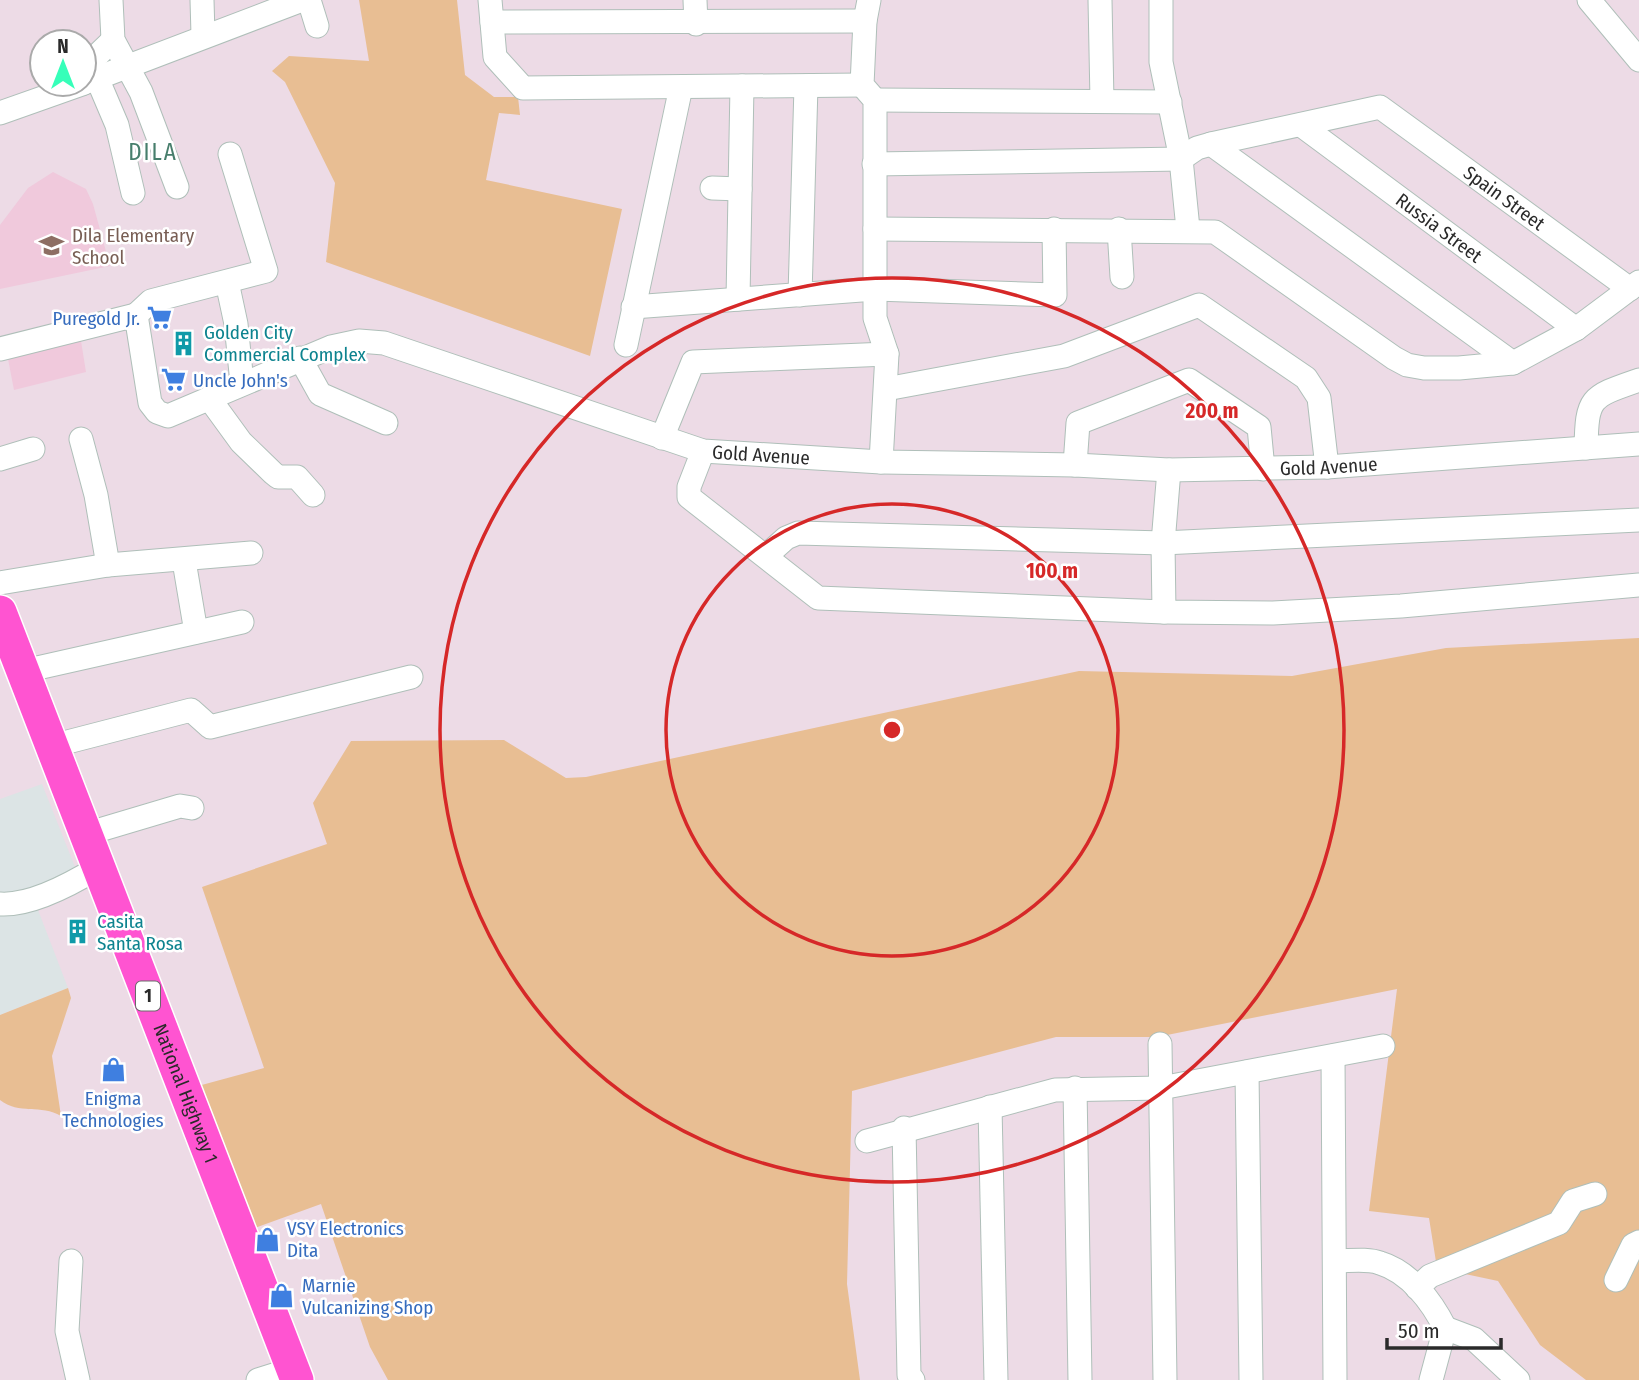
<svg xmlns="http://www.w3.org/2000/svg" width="1639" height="1380" font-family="'Fira Sans Condensed',sans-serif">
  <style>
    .industrial { fill: #dce4e5 }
    .education { fill: #f0c9dc }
    .green { fill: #e8be93 }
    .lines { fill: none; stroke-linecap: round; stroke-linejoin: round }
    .minor-casing { stroke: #afbfb9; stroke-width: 25 }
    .highway-casing { stroke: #fff; stroke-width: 36 }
    .minor { stroke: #fff; stroke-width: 23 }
    .highway { stroke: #ff54d1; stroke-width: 33 }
    .ring { fill: none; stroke: #d62828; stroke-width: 3.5 }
    .labels { text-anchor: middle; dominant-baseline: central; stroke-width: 5; stroke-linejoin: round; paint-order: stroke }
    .shield { fill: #fff; stroke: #6a6a6a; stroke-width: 2 }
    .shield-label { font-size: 18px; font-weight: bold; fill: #2a2a2a }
    .street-label { font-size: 19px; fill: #2a2a2a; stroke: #fff }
    .education-label { font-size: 19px; fill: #785e54; stroke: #fff; text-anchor: start }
    .shop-label { font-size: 19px; fill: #366cbe; stroke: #fff; text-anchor: start }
    .culture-label { font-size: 19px; fill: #0d838f; stroke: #fff; text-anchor: start }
    .quarter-label { font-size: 23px; letter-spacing: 2px; fill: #477e6c; stroke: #fff }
    .centre { fill: #d62828; stroke: #fff; stroke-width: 3.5 }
    .ring-label { font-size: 21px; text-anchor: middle; font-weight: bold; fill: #d62828; stroke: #fff; stroke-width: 5; stroke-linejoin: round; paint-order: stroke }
  </style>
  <rect width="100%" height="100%" fill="#eddbe6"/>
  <!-- industrial -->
  <path class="industrial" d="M42 784 81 882 35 902 68 988 0 1015V799Z"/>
  <!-- education -->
  <path class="education" d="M53 172 86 189 93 204 110 266 0 289V225L28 188Z
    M81 341 86 372 14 390 8 359Z"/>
  <!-- green -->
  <path class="green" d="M359 0H457L465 75 494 97H518L520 115 499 113 486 180 622 209 590 356 326 262 335 183 285 82 272 71 289 56 369 61Z
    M1639 638V1380H1586L1540 1345 1498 1281 1437 1268 1429 1218 1369 1211 1397 989 1157 1037H1056L852 1091 847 1284 860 1380H388L370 1347 321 1204 252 1229 198 1086 264 1068 202 887 327 844 313 803 351 741 504 740 566 778 586 777 1079 671 1292 676 1446 648Z
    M68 988 71 998 52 1056 61 1116C41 1104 19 1115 0 1100V1015Z"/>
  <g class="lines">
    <defs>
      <g id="minor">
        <path d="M111 0 113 40 141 92 177 187"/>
        <path d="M202 0 203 35"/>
        <path d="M309 0 317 26"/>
        <path d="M490 0 495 57 523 88 862 85"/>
        <path d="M695 0 696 24"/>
        <path d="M869 0 865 21 862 85 875 100V318L887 354 881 462"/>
        <path d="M1100 0 1102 101"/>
        <path d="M1161 0V62L1181 159 1188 229"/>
        <path d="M1589 0 1639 60"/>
        <path d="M492 22 865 21"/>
        <path d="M84 68 113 40"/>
        <path d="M97 78 117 125 133 193"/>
        <path d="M84 83 302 0"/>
        <path d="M875 100 1170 102"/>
        <path d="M0 113 82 84"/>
        <path id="s1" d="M1301 125 1576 329"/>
        <path d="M1211 144 1513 363"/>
        <path id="s2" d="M874 164 1181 159 1197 148 1211 144 1380 107 1630 289"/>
        <path d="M712 188 740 189"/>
        <path d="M875 229 1215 232 1394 358 1407 365 1424 368H1459L1513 363 1576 329 1639 282"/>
        <path d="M1119 229 1122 277"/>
        <path d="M227 282 236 324 242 383"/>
        <path d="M800 295 806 86"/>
        <path d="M738 299 742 86"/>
        <path d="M633 307 875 289 1055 295 1054 229"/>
        <path d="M136 315 151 301 266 271 230 154"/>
        <path d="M626 345 681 87"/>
        <path id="s3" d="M0 349 136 315 150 403 157 412 168 416 331 347 359 341 384 343 703 451 881 462 1075 465 1169 470 1327 467 1639 444"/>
        <path d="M300 358 320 394 386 423"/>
        <path d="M886 389 1064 356 1199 305 1306 378 1319 398 1327 467"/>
        <path d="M209 398 241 442 273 473 278 477H297L313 495"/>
        <path d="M662 438 693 362 887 354"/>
        <path d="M81 439 96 495 108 565"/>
        <path d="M1586 448C1587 397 1590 397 1639 380"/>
        <path d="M703 451 689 487V497L818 598 1164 612 1273 613 1401 606 1639 585"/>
        <path d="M0 459 33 449"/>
        <path d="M1075 465 1078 423 1189 380 1259 427 1263 469"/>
        <path d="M766 556 786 538 798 533 1163 543 1639 520"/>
        <path d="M184 561 196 632"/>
        <path d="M0 583 108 565 251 553"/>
        <path d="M1164 612 1163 543 1169 470"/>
        <path d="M24 671 242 622"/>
        <path d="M52 746 191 710 210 727 411 677"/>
        <path d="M86 834 180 806 192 808"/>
        <path d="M0 904C31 906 73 883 99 867"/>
        <path d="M1160 1044 1165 1380"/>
        <path d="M1333 1056 1335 1380"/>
        <path d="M1247 1072 1251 1380"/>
        <path d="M1075 1088 1080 1380"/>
        <path d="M990 1107 996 1380"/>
        <path d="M904 1128 909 1375 913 1380"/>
        <path d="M867 1141 1055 1090 1161 1088 1383 1046"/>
        <path d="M71 1261 67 1331 78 1380"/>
        <path d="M1336 1261C1350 1261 1367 1258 1380 1263 1410 1272 1432 1302 1445 1328L1431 1380"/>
        <path d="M1616 1280 1633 1245 1639 1242"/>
        <path d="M1417 1288 1430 1276 1559 1223 1573 1201 1595 1194"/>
        <path d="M1445 1328 1474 1339 1518 1380"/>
        <path d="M258 1380 293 1369"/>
      </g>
      <g id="highway">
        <path id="s4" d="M0 612 297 1380"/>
      </g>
    </defs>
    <!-- minor casing -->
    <use href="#minor" class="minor-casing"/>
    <!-- highway casing -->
    <use href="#highway" class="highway-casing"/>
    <!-- minor -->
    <use href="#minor" class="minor"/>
    <!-- highway -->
    <use href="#highway" class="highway"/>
  </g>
  <!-- distance rings -->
  <g class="ring">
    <circle cx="892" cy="730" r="226"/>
    <circle cx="892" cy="730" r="452"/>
  </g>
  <!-- icons -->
  <defs>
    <symbol id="school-bare" viewBox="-9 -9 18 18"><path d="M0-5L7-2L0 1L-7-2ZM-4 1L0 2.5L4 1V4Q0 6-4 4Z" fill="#8d6e63" stroke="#fff" stroke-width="2.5" paint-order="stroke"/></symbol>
    <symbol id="supermarket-bare" viewBox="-9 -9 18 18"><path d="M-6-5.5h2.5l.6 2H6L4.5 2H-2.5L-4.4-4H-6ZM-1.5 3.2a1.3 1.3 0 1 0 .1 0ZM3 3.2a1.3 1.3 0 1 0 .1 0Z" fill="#3f7fe0" stroke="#fff" stroke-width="2.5" paint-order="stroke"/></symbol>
    <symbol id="building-bare" viewBox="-9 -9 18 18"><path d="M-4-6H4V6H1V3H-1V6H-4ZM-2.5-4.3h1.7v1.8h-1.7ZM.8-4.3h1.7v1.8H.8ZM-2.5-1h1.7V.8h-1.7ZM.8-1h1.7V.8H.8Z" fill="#0f9aa8" stroke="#fff" stroke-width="2.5" paint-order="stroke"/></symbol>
    <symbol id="shop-bare" viewBox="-9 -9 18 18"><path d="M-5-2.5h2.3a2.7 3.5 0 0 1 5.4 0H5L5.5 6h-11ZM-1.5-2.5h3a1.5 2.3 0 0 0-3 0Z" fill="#3f7fe0" stroke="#fff" stroke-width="2.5" paint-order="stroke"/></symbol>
  </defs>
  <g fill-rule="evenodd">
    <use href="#school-bare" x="34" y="228" width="35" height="35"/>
    <use href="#supermarket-bare" x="142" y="300" width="35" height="35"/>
    <use href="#building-bare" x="166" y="326" width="35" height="35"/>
    <use href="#supermarket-bare" x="156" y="362" width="35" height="35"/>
    <use href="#building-bare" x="60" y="914" width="35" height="35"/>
    <use href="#shop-bare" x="96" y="1052" width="35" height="35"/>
    <use href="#shop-bare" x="250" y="1222" width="35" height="35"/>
    <use href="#shop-bare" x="264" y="1278" width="35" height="35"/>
  </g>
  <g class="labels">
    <!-- shield labels -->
    <rect class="shield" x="136" y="981.5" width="24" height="29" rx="5"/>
    <g class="shield-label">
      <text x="148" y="996">1</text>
    </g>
    <!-- street labels -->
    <g class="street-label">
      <text stroke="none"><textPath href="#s2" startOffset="668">Spain Street</textPath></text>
      <text stroke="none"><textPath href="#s1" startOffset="172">Russia Street</textPath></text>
      <text stroke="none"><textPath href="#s3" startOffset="878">Gold Avenue</textPath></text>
      <text stroke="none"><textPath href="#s3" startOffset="1446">Gold Avenue</textPath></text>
      <text stroke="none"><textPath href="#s4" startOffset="516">National Highway 1</textPath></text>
    </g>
    <!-- education labels -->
    <g class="education-label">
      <text x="72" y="235">Dila Elementary<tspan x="72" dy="22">School</tspan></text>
    </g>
    <!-- shop labels -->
    <g class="shop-label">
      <text x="140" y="318" text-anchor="end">Puregold Jr.</text>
      <text x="193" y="380">Uncle John's</text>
      <text x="113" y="1098" text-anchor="middle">Enigma<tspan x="113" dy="22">Technologies</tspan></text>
      <text x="287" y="1228">VSY Electronics<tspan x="287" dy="22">Dita</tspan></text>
      <text x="302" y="1285">Marnie<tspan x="302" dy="22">Vulcanizing Shop</tspan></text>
    </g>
    <!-- culture labels -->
    <g class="culture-label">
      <text x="204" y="332">Golden City<tspan x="204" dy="22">Commercial Complex</tspan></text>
      <text x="97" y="921">Casita<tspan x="97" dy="22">Santa Rosa</tspan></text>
    </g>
    <!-- quarter labels -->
    <g class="quarter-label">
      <text x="153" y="152">DILA</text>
    </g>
  </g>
  <circle cx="892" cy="730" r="10" class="centre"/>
  <g class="ring-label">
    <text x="1212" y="418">200 m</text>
    <text x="1052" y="578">100 m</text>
  </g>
  <!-- north arrow -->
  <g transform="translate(63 63)"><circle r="33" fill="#ffffff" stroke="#aaaaaa" stroke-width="2"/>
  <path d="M0-5L12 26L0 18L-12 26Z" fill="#36ffb9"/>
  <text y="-10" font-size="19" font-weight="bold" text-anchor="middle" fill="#2a2a2a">N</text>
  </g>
  <!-- scale -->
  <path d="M1387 1338v10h114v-10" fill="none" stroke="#2a2a2a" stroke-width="3.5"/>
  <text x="1398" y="1338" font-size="21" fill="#2a2a2a" stroke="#ffffff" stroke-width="5" paint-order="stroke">50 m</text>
</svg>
